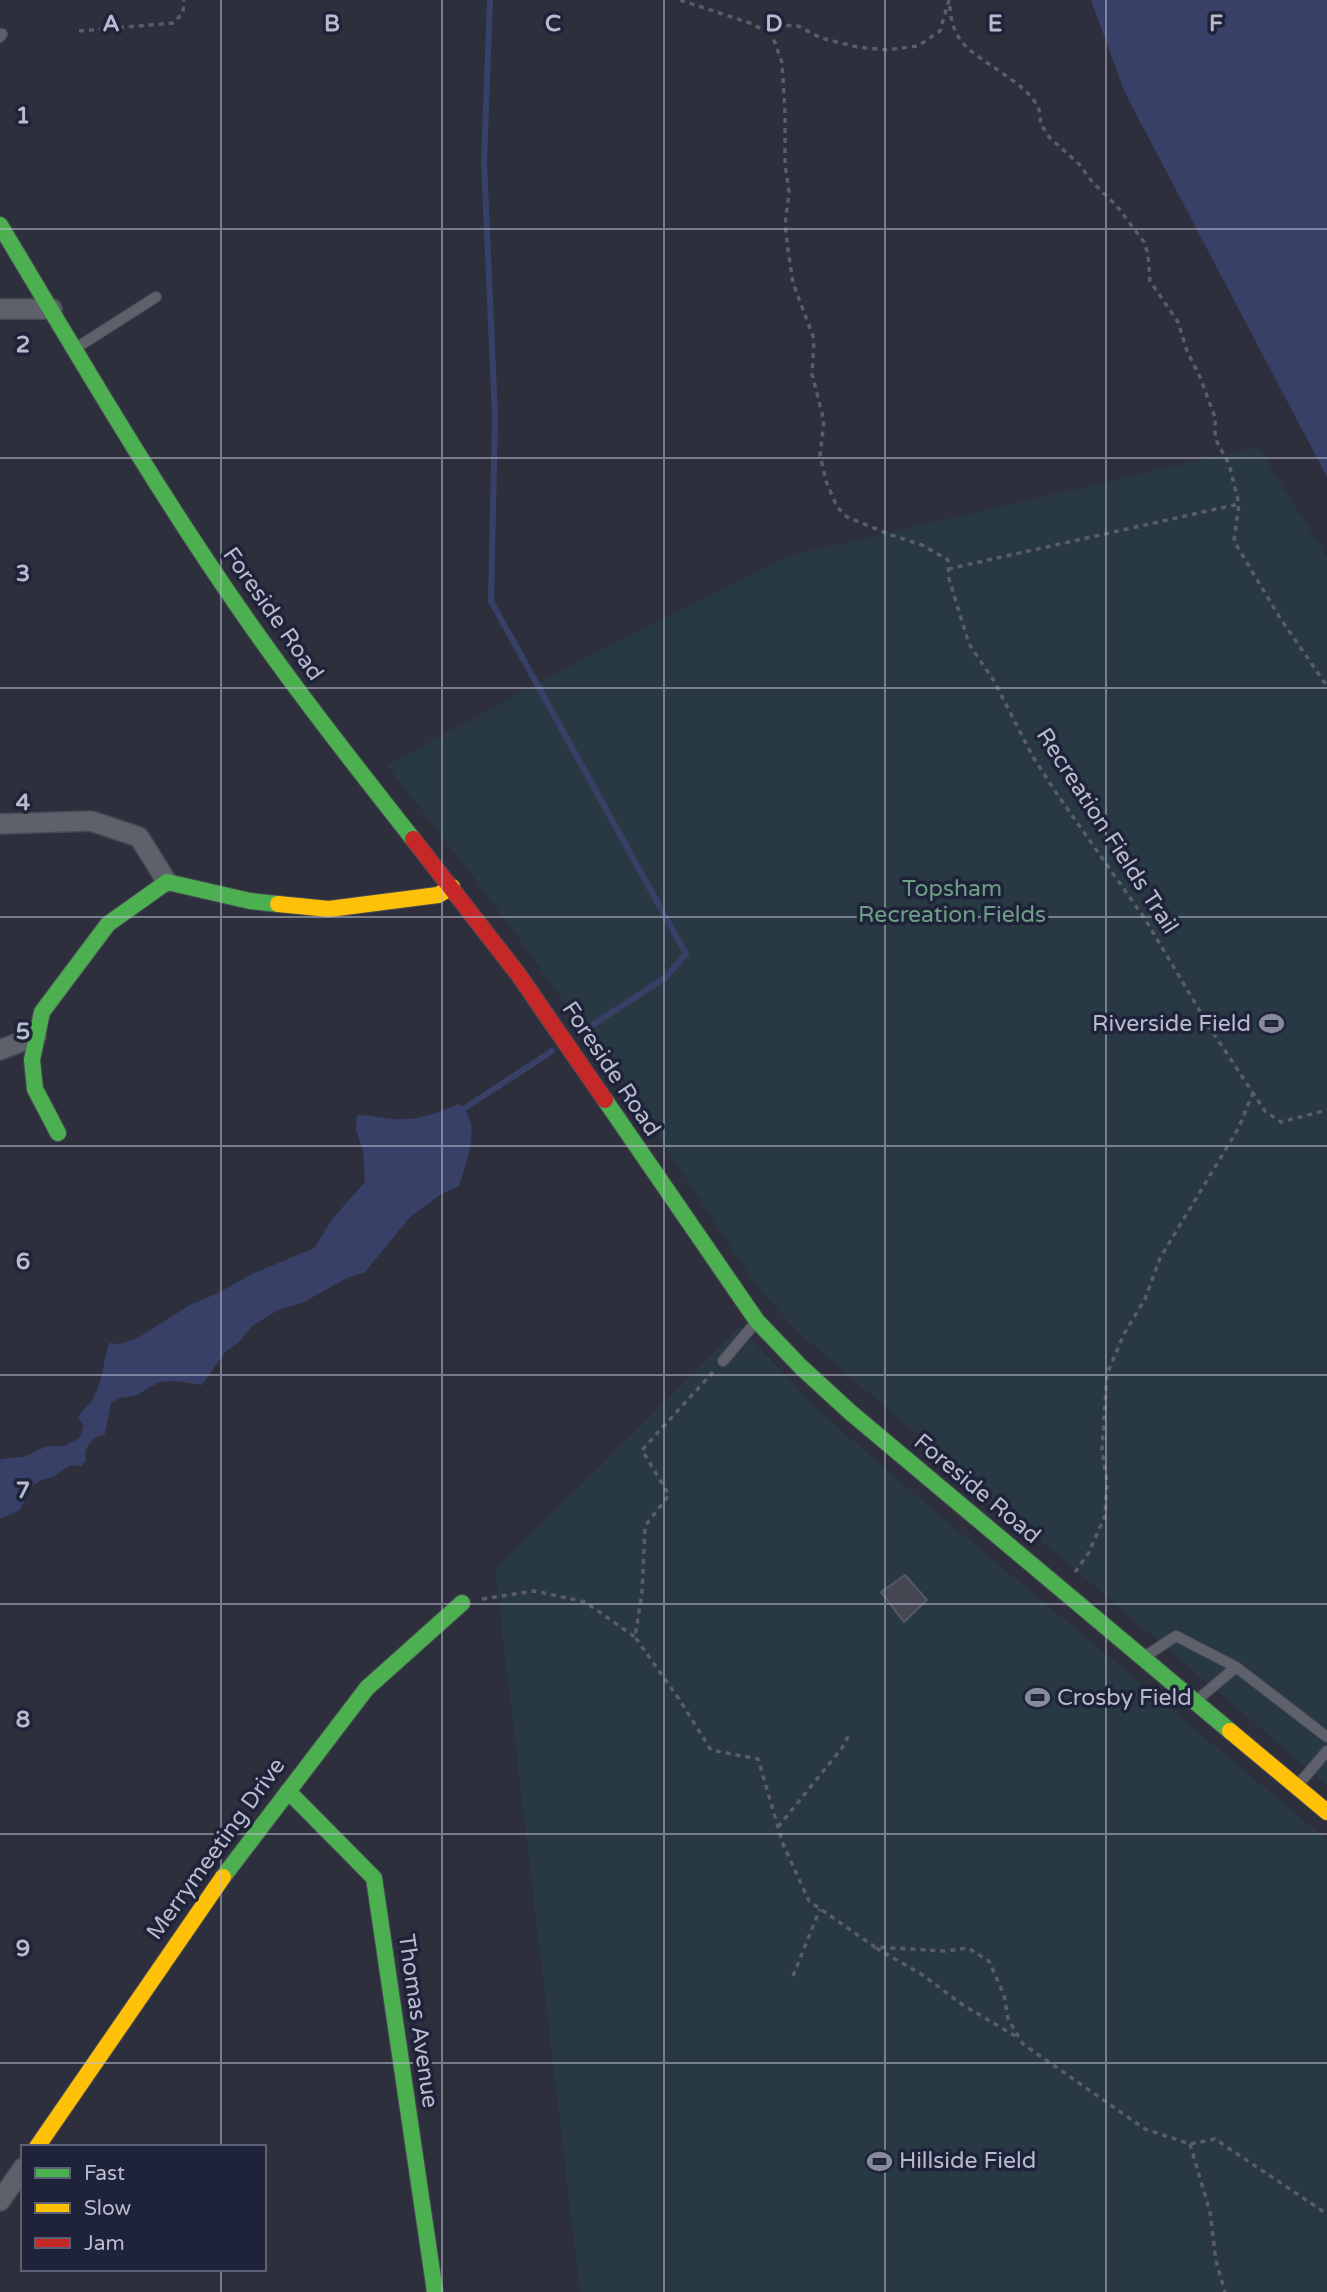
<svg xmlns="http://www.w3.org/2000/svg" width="1327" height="2292" font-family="'Varela Round',sans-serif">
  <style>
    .green { fill: #293944 }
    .water { fill: #384067 }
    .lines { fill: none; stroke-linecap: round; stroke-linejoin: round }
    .stream { stroke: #384067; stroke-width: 6 }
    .building { fill: #444652; stroke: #555865; stroke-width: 2 }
    .lane-casing { stroke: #484a54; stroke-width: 12 }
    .street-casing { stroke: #484a54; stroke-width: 22 }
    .fast-casing { stroke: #484a54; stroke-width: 18 }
    .slow-casing { stroke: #484a54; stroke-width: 18 }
    .jam-casing { stroke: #484a54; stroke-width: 18 }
    .path { stroke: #5a5d67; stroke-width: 3.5; stroke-dasharray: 5 5; stroke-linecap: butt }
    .lane { stroke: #5e606b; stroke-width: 10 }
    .street { stroke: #5e606b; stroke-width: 19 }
    .fast { stroke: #4caf50; stroke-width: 16 }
    .slow { stroke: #ffc107; stroke-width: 16 }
    .jam { stroke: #c62828; stroke-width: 16 }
    .grid { fill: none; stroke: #b8bbcd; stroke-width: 2; stroke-opacity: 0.55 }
    .labels { text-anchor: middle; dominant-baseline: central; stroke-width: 7; stroke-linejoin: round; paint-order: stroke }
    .street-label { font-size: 23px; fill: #b8bbcd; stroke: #1f2339 }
    .park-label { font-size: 23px; fill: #6e9f86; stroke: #1f2339 }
    .poi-label { font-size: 23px; fill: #b8bbcd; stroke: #1f2339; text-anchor: start }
    .grid-label { font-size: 23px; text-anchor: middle; font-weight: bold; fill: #b8bbcd; stroke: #1f2339; stroke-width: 7; stroke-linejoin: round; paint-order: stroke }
  </style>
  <rect width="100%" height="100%" fill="#2d2f3d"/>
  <!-- green -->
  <path class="green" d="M1258 447 1327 557V1785L799 1333 758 1288 676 1163 593 1041 486 893 387 765 589 656 788 556Z
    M740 1327 815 1407 886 1470 1327 1840V2292H580L495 1570Z"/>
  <!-- water -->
  <path class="water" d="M1091 0H1327V477L1124 91Z
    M458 1104C484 1120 466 1163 459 1186L441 1194 410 1217 365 1272 345 1279 304 1302 278 1310 252 1326 239 1342 226 1351 202 1385 176 1381 159 1382 135 1396 120 1398 111 1403 105 1434C92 1438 83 1446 86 1461L81 1466 71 1465 53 1477 41 1480 31 1487 20 1510 0 1519V1461L1 1459 24 1457 47 1446H65L79 1438 84 1426 78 1418C82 1408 90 1406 94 1397 103 1380 103 1361 109 1343L119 1344 136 1339 190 1305 218 1293 252 1274 314 1248 333 1218 365 1182 363 1150 356 1130 357 1115C370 1115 380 1118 392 1119 416 1121 436 1114 458 1104Z"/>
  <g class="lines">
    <!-- stream -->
    <path class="stream" d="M490 0 484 162 495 416 491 601 686 954 666 977 579 1034
      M465 1108 552 1051"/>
  </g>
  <!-- building -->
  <path class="building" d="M905 1575 927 1600 904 1622 881 1592Z"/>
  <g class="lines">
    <defs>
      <path id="lane" d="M0 37 2 34
        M76 348 156 297
        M723 1361 756 1322
        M1144 1657 1176 1636 1236 1667 1327 1737
        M1196 1701 1236 1667
        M1298 1785 1327 1751"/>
      <path id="street" d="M0 309H52
        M0 824 91 821 139 837 167 882
        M0 1050 36 1036
        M0 2201 23 2168"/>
      <path id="fast" d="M0 225C78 355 154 486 241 611 295 689 354 764 413 839
        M605 1100 757 1321 801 1367 850 1412 1230 1731
        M58 1133 35 1089 32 1060 42 1012 108 924 167 882 250 901 278 904
        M288 1791 374 1878 435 2292
        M223 1877 367 1688 462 1603"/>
      <path id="slow" d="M278 904 329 909 438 895 452 887
        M1230 1731 1327 1812
        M37 2147 223 1877"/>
      <path id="jam" d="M413 839 518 974 605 1100"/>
    </defs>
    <!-- lane casing -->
    <use href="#lane" class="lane-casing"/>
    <!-- street casing -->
    <use href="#street" class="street-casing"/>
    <!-- fast casing -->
    <use href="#fast" class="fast-casing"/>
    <!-- slow casing -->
    <use href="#slow" class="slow-casing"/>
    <!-- jam casing -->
    <use href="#jam" class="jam-casing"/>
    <!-- path -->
    <path class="path" d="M680 0 750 23 772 34
      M949 0 940 31 918 46 886 50 857 47 821 38 798 26 778 25 772 34 782 63 785 113V164L789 192 785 225 788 249 793 283 814 339 812 374 824 421 820 455 826 481 837 507 847 517 891 535 922 545 948 560 949 579 969 644 994 681 1033 757 1057 794 1145 919 1210 1028 1253 1093 1265 1111 1281 1122 1327 1110
      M950 6C950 18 954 32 962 42 980 65 1047 90 1040 123L1050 138 1079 164 1093 183 1116 205 1144 242 1148 254 1150 281 1178 322 1187 351 1200 377 1216 420 1214 428 1217 442 1229 464 1239 504 1234 541 1280 618 1327 686
      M79 31 173 23 183 13 184 0
      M948 569 1239 504
      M713 1372 642 1450 669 1495 645 1526 642 1593 635 1637 679 1699 711 1750 758 1759 783 1844 809 1901 875 1947 945 1951 968 1948 989 1961 1004 1995 1008 2019 1023 2044 1145 2129 1190 2144 1215 2139 1327 2214
      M1075 1572 1088 1554 1105 1516 1107 1482 1102 1450 1107 1374 1124 1334 1145 1299 1160 1258 1238 1129 1253 1093
      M482 1599 535 1591 585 1602 635 1637
      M778 1827 842 1748 850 1733
      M876 1948 921 1974 963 2005 1017 2037
      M793 1976 820 1909
      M1190 2144 1210 2212 1216 2261 1225 2292"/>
    <!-- lane -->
    <use href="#lane" class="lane"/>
    <!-- street -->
    <use href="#street" class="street"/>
    <!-- fast -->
    <use href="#fast" class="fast"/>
    <!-- slow -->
    <use href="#slow" class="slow"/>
    <!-- jam -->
    <use href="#jam" class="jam"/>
  </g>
  <!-- grid -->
  <path class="grid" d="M221 0V2147M442 0V2292M664 0V2292M885 0V2292M1106 0V2292M0 229H1327M0 458H1327M0 688H1327M0 917H1327M0 1146H1327M0 1375H1327M0 1604H1327M0 1834H1327M0 2063H1327M221 2269V2292"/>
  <!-- icons -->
  <defs>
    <symbol id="stadium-bare" viewBox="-9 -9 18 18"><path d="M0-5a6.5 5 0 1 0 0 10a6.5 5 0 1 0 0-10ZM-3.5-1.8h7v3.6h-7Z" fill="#878a9b" stroke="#1f2339" stroke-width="2.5" paint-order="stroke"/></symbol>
  </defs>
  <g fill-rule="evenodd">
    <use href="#stadium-bare" x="1254" y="1006" width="35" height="35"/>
    <use href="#stadium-bare" x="1020" y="1680" width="35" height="35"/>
    <use href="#stadium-bare" x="862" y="2144" width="35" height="35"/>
  </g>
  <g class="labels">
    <!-- street labels -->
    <g class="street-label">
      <text transform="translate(273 614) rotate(55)">Foreside Road</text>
      <text transform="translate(1107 831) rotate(57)">Recreation Fields Trail</text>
      <text transform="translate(611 1069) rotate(56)">Foreside Road</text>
      <text transform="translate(977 1489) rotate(40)">Foreside Road</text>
      <text transform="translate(216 1849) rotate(-54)">Merrymeeting Drive</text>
      <text transform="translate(418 2021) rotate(82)">Thomas Avenue</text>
    </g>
    <!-- park labels -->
    <g class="park-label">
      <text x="952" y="889">Topsham<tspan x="952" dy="26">Recreation Fields</tspan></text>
    </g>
    <!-- poi labels -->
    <g class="poi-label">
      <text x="1251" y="1024" text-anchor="end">Riverside Field</text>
      <text x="1057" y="1698">Crosby Field</text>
      <text x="899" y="2161">Hillside Field</text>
    </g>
  </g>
  <g class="grid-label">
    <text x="111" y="31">A</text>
    <text x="332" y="31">B</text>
    <text x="553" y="31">C</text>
    <text x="774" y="31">D</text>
    <text x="995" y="31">E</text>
    <text x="1216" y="31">F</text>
    <text x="23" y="123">1</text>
    <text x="23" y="352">2</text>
    <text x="23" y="581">3</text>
    <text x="23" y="810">4</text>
    <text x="23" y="1039">5</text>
    <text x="23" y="1269">6</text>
    <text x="23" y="1498">7</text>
    <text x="23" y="1727">8</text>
    <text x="23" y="1956">9</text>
  </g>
  <!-- legend -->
  <rect x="21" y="2145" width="245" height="126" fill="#1f2339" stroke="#5c6074" stroke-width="2"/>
  <rect x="35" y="2168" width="35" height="10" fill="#4caf50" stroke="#5c6074" stroke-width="2"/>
  <text x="84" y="2180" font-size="21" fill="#b8bbcd">Fast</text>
  <rect x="35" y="2203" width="35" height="10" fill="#ffc107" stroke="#5c6074" stroke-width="2"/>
  <text x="84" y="2215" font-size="21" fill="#b8bbcd">Slow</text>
  <rect x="35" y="2238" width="35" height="10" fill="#c62828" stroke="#5c6074" stroke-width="2"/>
  <text x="84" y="2250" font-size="21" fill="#b8bbcd">Jam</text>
</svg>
